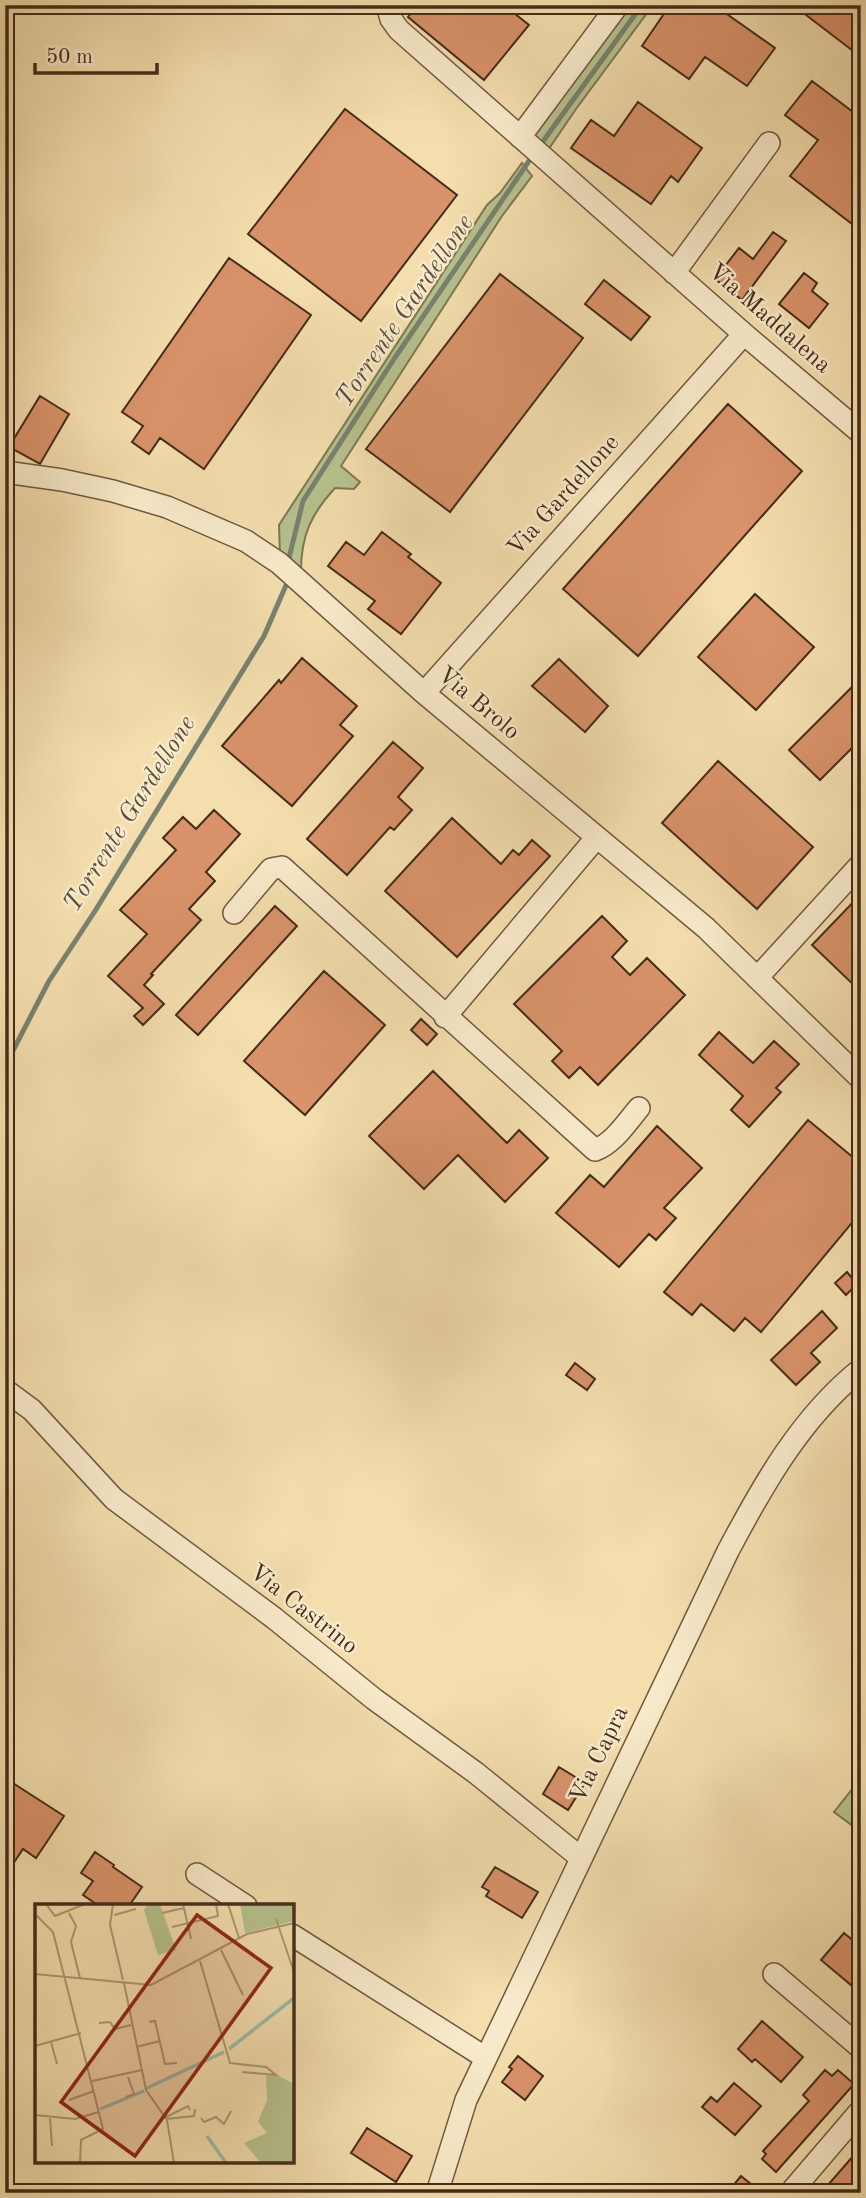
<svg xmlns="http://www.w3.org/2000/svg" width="866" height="2198" font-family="'Old Standard TT',serif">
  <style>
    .green { fill: #b6c28e; stroke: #7e7754; stroke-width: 2 }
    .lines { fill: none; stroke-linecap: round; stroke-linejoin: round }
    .stream { stroke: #798270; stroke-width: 5 }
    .building { fill: #d9926a; stroke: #452c1b; stroke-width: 2 }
    .minor-casing { stroke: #715840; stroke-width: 24 }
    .minor { stroke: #f8eaca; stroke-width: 21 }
    .labels { text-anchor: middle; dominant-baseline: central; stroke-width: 5; stroke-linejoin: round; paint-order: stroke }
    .street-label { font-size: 24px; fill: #452c1b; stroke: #f8eaca }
    .water-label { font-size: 26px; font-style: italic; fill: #5b503e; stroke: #f8eaca }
    .inset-river { fill: none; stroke: #9cbca9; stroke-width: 3.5 }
    .inset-road { fill: none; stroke: #ae9773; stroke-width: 2 }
    .view { fill: #8f2418; fill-opacity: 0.15; stroke: #8f2418; stroke-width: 3.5 }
    .inset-edge { fill: none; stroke: #452c1b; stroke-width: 3.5 }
  </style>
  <rect width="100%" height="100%" fill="#f4deae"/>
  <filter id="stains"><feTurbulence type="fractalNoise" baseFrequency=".00286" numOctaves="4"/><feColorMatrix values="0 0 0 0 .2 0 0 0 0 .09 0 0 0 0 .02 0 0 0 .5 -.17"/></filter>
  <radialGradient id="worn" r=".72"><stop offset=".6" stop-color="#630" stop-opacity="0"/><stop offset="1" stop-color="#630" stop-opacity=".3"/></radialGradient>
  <!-- green -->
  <path class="green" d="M628 5H653L576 109 548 150 533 138Z
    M522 163 532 176 502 216 341 466 360 482 354 489 335 488C311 514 301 536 301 571L280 555 279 525 487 205 500 193Z
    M861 1778V1832L834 1812Z"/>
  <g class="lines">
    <!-- stream -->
    <path class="stream" d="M541 144 642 5
      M288 562 303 501 394 359 529 161
      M5 1066 49 981 95 911 264 636 287 583"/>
  </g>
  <!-- building -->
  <path class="building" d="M417 5H504L529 25 484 80 408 17Z
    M670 5H714L775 48 747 86 705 57 689 79 642 46Z
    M793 5H861V57Z
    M812 81 861 118V231L790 176 818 140 785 115Z
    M638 102 702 148 678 182 671 176 651 204 571 148 591 120 614 136Z
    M345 109 457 195 361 321 248 234Z
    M773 232 786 241 742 300 715 279 739 248 753 259Z
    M229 258 311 315 204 469 160 438 149 454 132 442 143 426 122 412Z
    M804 273 817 283 812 291 828 304 809 328 779 304Z
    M500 274 583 338 450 512 366 449Z
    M604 280 650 317 631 340 585 304Z
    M40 396 69 414 40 464 9 447Z
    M728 404 802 471 638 656 563 589Z
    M382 532 411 554 408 557 441 583 401 634 368 609 375 601 328 566 346 542 364 555Z
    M755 594 814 647 756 710 698 657Z
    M302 658 357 706 340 725 353 736 292 806 222 746 279 680 281 683Z
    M559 659 608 706 585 732 532 686Z
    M861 678V739L820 780 789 750Z
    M393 742 423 768 398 797 412 810 394 830 390 827 347 875 307 839Z
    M718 761 813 847 757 909 662 823Z
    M214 810 240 834 206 872 215 881 189 909 201 920 151 974 153 975 144 985 164 1004 143 1025 134 1016 143 1008 108 976 147 934 120 910 176 850 163 838 183 817 196 829Z
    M452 818 501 864 513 850 519 855 532 840 550 856 457 957 385 891Z
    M861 894V992L812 945Z
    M275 906 297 926 198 1035 176 1015Z
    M602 916 627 941 612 957 630 975 647 958 685 995 598 1085 580 1067 569 1078 552 1061 562 1051 514 1004Z
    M324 971 385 1025 305 1115 244 1061Z
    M421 1019 437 1034 427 1045 411 1030Z
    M719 1032 753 1063 774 1041 799 1064 776 1088 781 1092 749 1127 731 1110 743 1096 699 1055Z
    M433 1071 507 1143 519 1130 548 1158 505 1202 458 1155 424 1189 369 1136Z
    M808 1120 861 1164V1212L761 1332 745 1318 734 1331 701 1304 692 1315 664 1292Z
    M657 1126 702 1168 664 1208 676 1218 656 1240 649 1234 619 1267 556 1213 590 1175 604 1187Z
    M847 1272 857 1284 846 1295 835 1283Z
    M822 1311 837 1328 811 1353 820 1362 796 1385 771 1360Z
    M575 1363 595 1379 587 1390 566 1375Z
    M559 1767 585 1783 568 1810 543 1794Z
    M5 1778 64 1816 36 1858 23 1849 5 1876Z
    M95 1852 114 1865 113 1867 142 1887 129 1906H99L83 1895 93 1881 81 1873Z
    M495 1867 538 1892 522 1918 486 1896 489 1891 482 1887Z
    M844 1933 861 1947V1974L851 1985 821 1960Z
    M762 2021 803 2057 781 2082 755 2059 752 2062 738 2049Z
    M518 2056 543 2076 525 2100 502 2082 512 2069 509 2067Z
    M825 2070 832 2076 838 2070 854 2084 776 2172 762 2159 766 2154 763 2151 809 2101 803 2095Z
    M734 2083 761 2106 735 2135 702 2107 711 2097 717 2102Z
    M367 2128 412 2156 396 2182 351 2153Z
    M861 2147V2193H821Z
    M741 2176 762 2193H727Z"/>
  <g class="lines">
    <defs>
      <path id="minor" d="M387 5 391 19 399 30 744 334 861 433
        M520 137 618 5
        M674 273 769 143
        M5 472 62 480 113 491 167 507 246 541 279 563 424 693 706 928 861 1079
        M424 693 744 334
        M234 913 271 869 282 867 595 1150C613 1144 627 1122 639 1108
        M757 978 861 864
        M445 1017 597 837
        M5 1390 32 1410 114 1499 274 1618 374 1699 476 1773 581 1858
        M197 1874 246 1906
        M292 1935 486 2058
        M774 1974 861 2048
        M437 2193 466 2100 728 1551C763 1485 801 1417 861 1369
        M790 2193 861 2110"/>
    </defs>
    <!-- minor casing -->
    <use href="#minor" class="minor-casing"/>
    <!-- minor -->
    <use href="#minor" class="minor"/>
  </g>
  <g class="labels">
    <!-- street labels -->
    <g class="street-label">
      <text transform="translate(769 319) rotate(41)">Via Maddalena</text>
      <text transform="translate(564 496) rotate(-48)">Via Gardellone</text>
      <text transform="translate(478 704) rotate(40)">Via Brolo</text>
      <text transform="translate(303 1610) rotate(38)">Via Castrino</text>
      <text transform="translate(600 1755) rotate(-64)">Via Capra</text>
    </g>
    <!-- water labels -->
    <g class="water-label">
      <text transform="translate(405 311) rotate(-56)">Torrente Gardellone</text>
      <text transform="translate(130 814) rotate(-58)">Torrente Gardellone</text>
    </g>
  </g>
  <!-- overview -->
  <g transform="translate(35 1904)">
    <rect width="259" height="259" fill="#f4deae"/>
    <path d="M113 0H125L141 46 123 51 109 6ZM205 0H259V17L210 29ZM240 170 259 180V259H226L209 239 232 229 223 218 232 196 231 172Z" fill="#b6c28e"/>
    <path class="inset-river" d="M194 145 259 94M112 184 189 148M65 205 109 187M172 232 191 259"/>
    <path class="inset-road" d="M11 0 20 12 50 0M78 0 75 21 88 76M148 0 156 35M193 0 204 34M34 9 41 22 36 38 45 74M127 9 149 4M0 10 18 28 68 225 46 236 45 259M79 11 101 5M241 15 259 68M137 23 183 12 181 0M186 46 208 91M165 57 195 159 231 163 241 171 207 168M0 70 116 81 212 30 259 19M89 79 111 186 132 216 139 259M114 118 120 117 130 160 142 159M64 119 75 118 80 125 96 121M16 138 22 160M0 142 46 129M101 143 125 137M57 177 107 166M91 193 99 190 93 173M34 196 59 187M0 211 40 215 64 208M131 213 153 202 155 206M15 214 17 242M166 214 169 218 181 213 189 220 196 207M131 215 159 212 160 205"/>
    <path class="view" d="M162 11 236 64 100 252 26 198Z"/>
    <rect width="259" height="259" class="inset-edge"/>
  </g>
  <!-- margin -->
  <rect width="866" height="2198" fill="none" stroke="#f4deae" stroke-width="28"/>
  <rect x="7" y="7" width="852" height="2184" fill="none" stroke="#452c1b" stroke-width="3.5"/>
  <rect x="14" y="14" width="838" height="2170" fill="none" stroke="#452c1b" stroke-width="2"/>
  <!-- scale -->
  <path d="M35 63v10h122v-10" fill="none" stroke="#452c1b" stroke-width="3.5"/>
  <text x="46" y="63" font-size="21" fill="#452c1b" stroke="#f8eaca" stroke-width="5" paint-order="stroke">50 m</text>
  <rect width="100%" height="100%" filter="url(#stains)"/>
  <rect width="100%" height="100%" fill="url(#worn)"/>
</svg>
